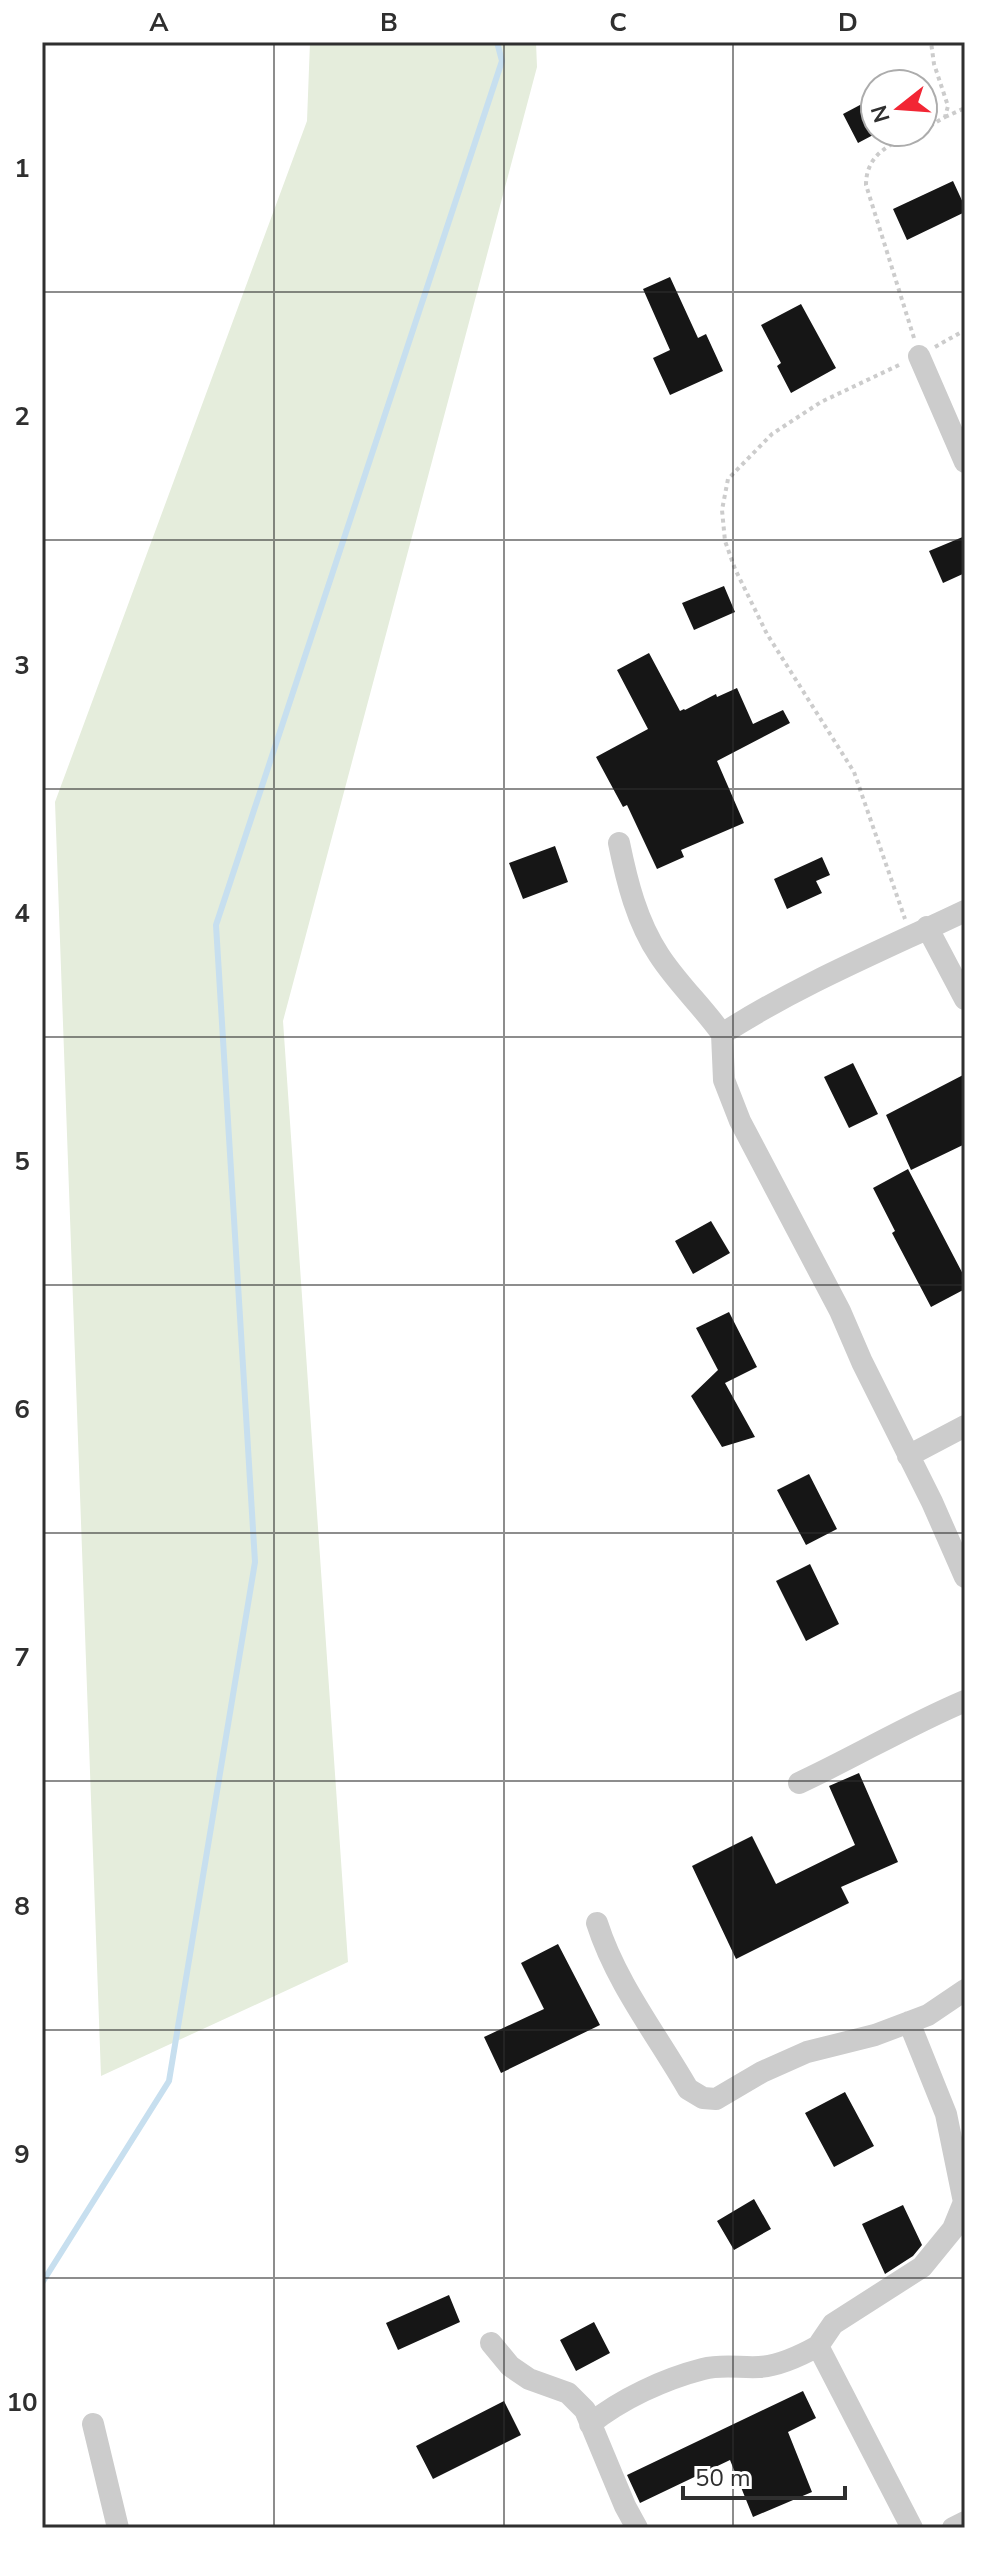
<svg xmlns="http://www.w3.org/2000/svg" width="1007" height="2570" font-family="'Nunito Sans',sans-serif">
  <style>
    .green { fill: #e5eddc }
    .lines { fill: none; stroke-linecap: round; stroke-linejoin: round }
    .stream { stroke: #c7dfef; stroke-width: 6 }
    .building { fill: #161616 }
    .path { stroke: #ccc; stroke-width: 4; stroke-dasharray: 4 4; stroke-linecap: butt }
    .minor { stroke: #ccc; stroke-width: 22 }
    .grid { fill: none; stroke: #2f2f2f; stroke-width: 2; stroke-opacity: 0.55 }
    .neatline { fill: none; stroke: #2f2f2f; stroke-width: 3 }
    .grid-label { font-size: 26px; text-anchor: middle; font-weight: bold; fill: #2f2f2f }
  </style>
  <rect width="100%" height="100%" fill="#fff"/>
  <!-- green -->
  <path class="green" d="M310 42H536L537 67 283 1021 348 1962 101 2076 55 802 307 121Z"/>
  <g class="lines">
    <!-- stream -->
    <path class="stream" d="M42 2283 169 2081 255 1562 216 925 502 61 497 42"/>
  </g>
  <!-- building -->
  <path class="building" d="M875 97V134L858 143 843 114Z
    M953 181 965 207V212L907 240 893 209Z
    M670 277 698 338 706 334 723 371 670 395 653 358 670 350 643 289Z
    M801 304 836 368 791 393 777 366 781 363 761 325Z
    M965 536V573L943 583 929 551Z
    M724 586 735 612 694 630 682 603Z
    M649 653 680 711 684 709 685 710 716 694 717 697 737 688 753 724 783 710 790 723 717 761 744 823 681 850 684 857 657 869 627 805 623 807 596 757 648 729 617 670Z
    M555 846 568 882 523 899 509 863Z
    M822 857 830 875 816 881 822 893 787 909 774 879Z
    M853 1063 878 1114 849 1128 824 1077Z
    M965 1074V1144L911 1170 886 1115Z
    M908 1169 965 1278V1289L931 1307 892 1233 895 1231 873 1188Z
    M711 1221 730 1253 693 1274 675 1241Z
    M729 1312 757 1367 725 1383 755 1437 722 1447 691 1396 718 1370 696 1328Z
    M809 1474 837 1529 806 1545 777 1490Z
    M810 1564 839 1624 806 1641 776 1581Z
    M859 1773 898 1862 841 1887 849 1903 736 1959 692 1866 752 1836 776 1884 855 1845 829 1786Z
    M558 1944 600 2025 501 2073 484 2037 544 2009 521 1963Z
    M845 2092 874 2146 834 2167 805 2113Z
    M754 2199 771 2229 734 2250 717 2221Z
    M903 2205 922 2245 913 2256 885 2274 862 2224Z
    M449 2295 460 2322 398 2350 386 2323Z
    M594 2322 610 2353 576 2371 560 2340Z
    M803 2391 816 2418 788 2432 812 2492 753 2517 730 2460 640 2503 627 2475Z
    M504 2401 521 2435 433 2479 416 2446Z"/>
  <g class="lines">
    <!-- path -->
    <path class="path" d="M945 117 965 108
      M923 130 945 117 948 106 934 64 931 42
      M914 338 866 185C866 153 892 143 918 132
      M935 347 965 330
      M899 365 821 402 772 434 728 479 722 510 725 541 735 569 767 634 854 772 905 919"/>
    <!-- minor -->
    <path class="minor" d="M919 356 965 462
      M619 843C627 882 637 922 659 955 677 983 703 1007 722 1034 798 985 883 950 965 911
      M927 927 965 999
      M722 1034 724 1080 740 1121 840 1311 862 1362 932 1502 965 1577
      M908 1456 965 1426
      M799 1783C855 1757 908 1725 965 1701
      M597 1923C616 1983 657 2035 688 2089L703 2098 716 2099 762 2072 807 2052 875 2035 928 2015 965 1990
      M491 2343 510 2366 529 2379 568 2393 585 2410 625 2506 637 2528
      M818 2346 833 2324 922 2267 953 2229 964 2202 946 2114 909 2022
      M93 2424 118 2528
      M590 2424C621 2399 664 2379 703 2369 722 2364 740 2368 759 2367 779 2366 800 2356 818 2346L912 2528
      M953 2528 965 2522"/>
  </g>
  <!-- grid -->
  <path class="grid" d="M274 42V2528M504 42V2528M733 42V2528M42 292H965M42 540H965M42 789H965M42 1037H965M42 1285H965M42 1533H965M42 1781H965M42 2030H965M42 2278H965"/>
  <!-- border -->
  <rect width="1007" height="2570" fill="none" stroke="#ffffff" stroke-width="88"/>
  <!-- north arrow -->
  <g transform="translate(899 108) rotate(253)"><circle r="38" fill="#ffffff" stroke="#acacac" stroke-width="2"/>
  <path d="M0-6L14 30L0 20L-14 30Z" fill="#f22634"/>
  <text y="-12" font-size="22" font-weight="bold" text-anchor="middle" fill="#2f2f2f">N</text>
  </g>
  <!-- scale -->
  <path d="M683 2486v12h162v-12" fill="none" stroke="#2f2f2f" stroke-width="4"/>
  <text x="695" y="2486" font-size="24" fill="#2f2f2f" stroke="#ffffff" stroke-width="6" paint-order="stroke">50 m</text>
  <rect x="44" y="44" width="919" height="2482" class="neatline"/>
  <g class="grid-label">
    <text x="159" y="31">A</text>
    <text x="389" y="31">B</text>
    <text x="618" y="31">C</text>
    <text x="848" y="31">D</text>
    <text x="22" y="177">1</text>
    <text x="22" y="425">2</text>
    <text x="22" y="674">3</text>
    <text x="22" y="922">4</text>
    <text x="22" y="1170">5</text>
    <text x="22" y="1418">6</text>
    <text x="22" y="1666">7</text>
    <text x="22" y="1915">8</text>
    <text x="22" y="2163">9</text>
    <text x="22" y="2411">10</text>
  </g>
</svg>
